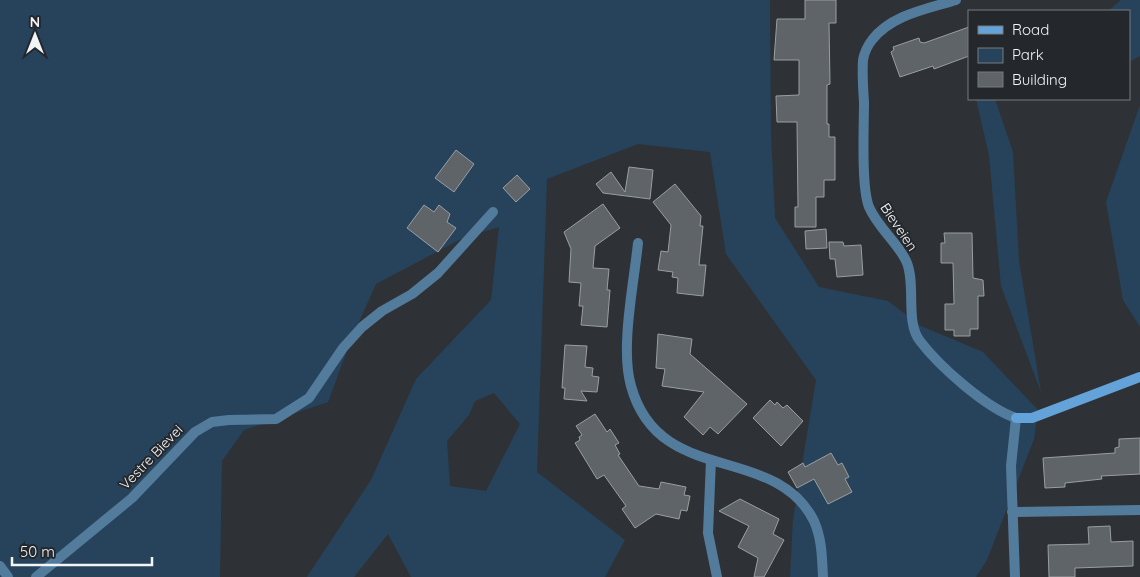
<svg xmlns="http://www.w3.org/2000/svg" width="1140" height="577" font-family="Quicksand,sans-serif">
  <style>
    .green { fill: #26435b; fill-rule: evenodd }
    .building { fill: #5f6469; stroke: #999ea3 }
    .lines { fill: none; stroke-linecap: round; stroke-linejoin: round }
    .street { stroke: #537b9c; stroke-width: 10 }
    .secondary { stroke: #63a3d9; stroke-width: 10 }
    .labels { text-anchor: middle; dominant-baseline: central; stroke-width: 4; stroke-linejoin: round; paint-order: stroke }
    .street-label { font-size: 14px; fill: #f2f5f7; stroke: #24282c }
  </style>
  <rect width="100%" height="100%" fill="#2e3236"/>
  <!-- green -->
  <path class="green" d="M0 0H770L771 134 775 218 819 287 888 301 921 326 983 352 1038 410 1034 439 987 560 976 577H790L793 520 816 380 726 254 710 152 638 144 547 179 537 472 625 540 605 577H411L388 534 354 577H307L371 480 416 379 491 300 499 227 463 238 376 284 351 340 328 402 244 430 222 461 220 577H0ZM494 393 520 424 486 491 450 486 447 441 469 415 475 401Z
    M1121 0H1140V56L1129 62V11H1108Z
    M976 99H995L1013 152 1019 261 1041 392 1001 286 989 155Z
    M1140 105V327L1123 300 1106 202Z"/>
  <!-- building -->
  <path class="building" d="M805 0H836V23H829L830 84 827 85V124H829V137H835V180H824V197H816V227H795V207H798L797 122H777L776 96 799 95V60H774L777 19H805Z
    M969 27V56L934 69 933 66 900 77 891 52 894 50 893 47 919 38 920 42 924 43Z
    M456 150 474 164 454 192 435 178Z
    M629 167 653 170 650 199 603 193 596 184 611 172 625 192Z
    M517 175 530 189 516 202 503 188Z
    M675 184 701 216 700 226H703L699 265H706L703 296 677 293 678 278 672 277 673 272 658 270 661 251 668 252 671 225 653 202Z
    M603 204 620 228 595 246 593 268 609 269 607 290H610L607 327 581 325 583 306H579L581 283 569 282 571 249 564 232Z
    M424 205 434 212 439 205 450 214 447 222 456 228 438 252 407 228Z
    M826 229 827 248 806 249 805 231Z
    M944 233H972L973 278 983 280 984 296H978V329H970V336H954V330H945V304H954L953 263H941V243H945Z
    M829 242H843L844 246 861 245 863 275 837 277 835 259H830Z
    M658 334 692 339 690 354 747 404 718 434 710 427 703 435 684 417 704 392 662 386 665 369 656 368Z
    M565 345 587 346 585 367 593 368 592 376 599 377 597 392 581 391 587 401 564 399 565 388H562Z
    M770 400 775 405 777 402 783 408 787 405 803 421 781 446 753 418Z
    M595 414 607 432 610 429 619 443 615 445 620 454 618 455 639 486 659 489 661 482 686 487 684 495 690 496 687 511 681 510 679 519 656 514 635 528 622 509 626 506 604 475 597 479 575 443 580 440 579 437 582 435 576 426Z
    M1140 438V474L1101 476 1102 479 1065 483V487L1045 488 1043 458 1115 453V448L1119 447V439Z
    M831 453 838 465 842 463 849 477 845 479 852 492 828 504 814 479 797 488 788 472 803 463 805 467Z
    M740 499 779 519 773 534 784 540 764 577H754L758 558 738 547 749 526 719 511Z
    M1110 526 1111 542 1133 541V566L1075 568V577H1049L1048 545 1089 544 1088 527Z"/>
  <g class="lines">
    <!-- street -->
    <path class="street" d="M956 0C927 9 891 15 872 40 868 45 864 54 863 60 862 74 863 88 864 102 864 126 861 187 869 207 878 228 900 245 907 263 916 286 905 322 920 341 939 366 986 408 1016 418L1011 466 1015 577
      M638 243C634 283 620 348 631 386 659 488 775 442 814 521 822 539 822 558 823 577
      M711 460 708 533 717 577
      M1012 512 1140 510
      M0 566 8 577
      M36 577 132 498 195 432 212 422 229 420 276 419 309 398 343 348 362 327 382 311 412 294 438 273 493 212"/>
    <!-- secondary -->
    <path class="secondary" d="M1016 418H1032L1140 377"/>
  </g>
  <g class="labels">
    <!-- street labels -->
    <g class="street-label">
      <text transform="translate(899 227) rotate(56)">Bieveien</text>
      <text transform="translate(151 457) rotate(-46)">Vestre Bievei</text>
    </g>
  </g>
  <!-- legend -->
  <rect x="968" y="10" width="162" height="90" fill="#24282c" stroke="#767a7d"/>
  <rect x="978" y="26" width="25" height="8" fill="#63a3d9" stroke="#767a7d"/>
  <text x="1012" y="35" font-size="15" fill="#f2f5f7">Road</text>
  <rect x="978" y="48" width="25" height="15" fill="#26435b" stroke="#767a7d"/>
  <text x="1012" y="60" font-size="15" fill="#f2f5f7">Park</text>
  <rect x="978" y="72" width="25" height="15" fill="#5f6469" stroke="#767a7d"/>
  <text x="1012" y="85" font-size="15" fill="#f2f5f7">Building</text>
  <!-- north arrow -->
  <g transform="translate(35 35)" stroke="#24282c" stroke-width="4" paint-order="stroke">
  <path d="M0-4L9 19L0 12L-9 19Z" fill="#f2f5f7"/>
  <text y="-8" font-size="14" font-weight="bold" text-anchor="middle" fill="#f2f5f7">N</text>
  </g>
  <!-- scale -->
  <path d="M12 557v8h140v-8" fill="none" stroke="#f2f5f7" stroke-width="2.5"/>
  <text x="20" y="557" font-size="15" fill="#f2f5f7" stroke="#24282c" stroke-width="4" paint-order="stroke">50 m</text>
</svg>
